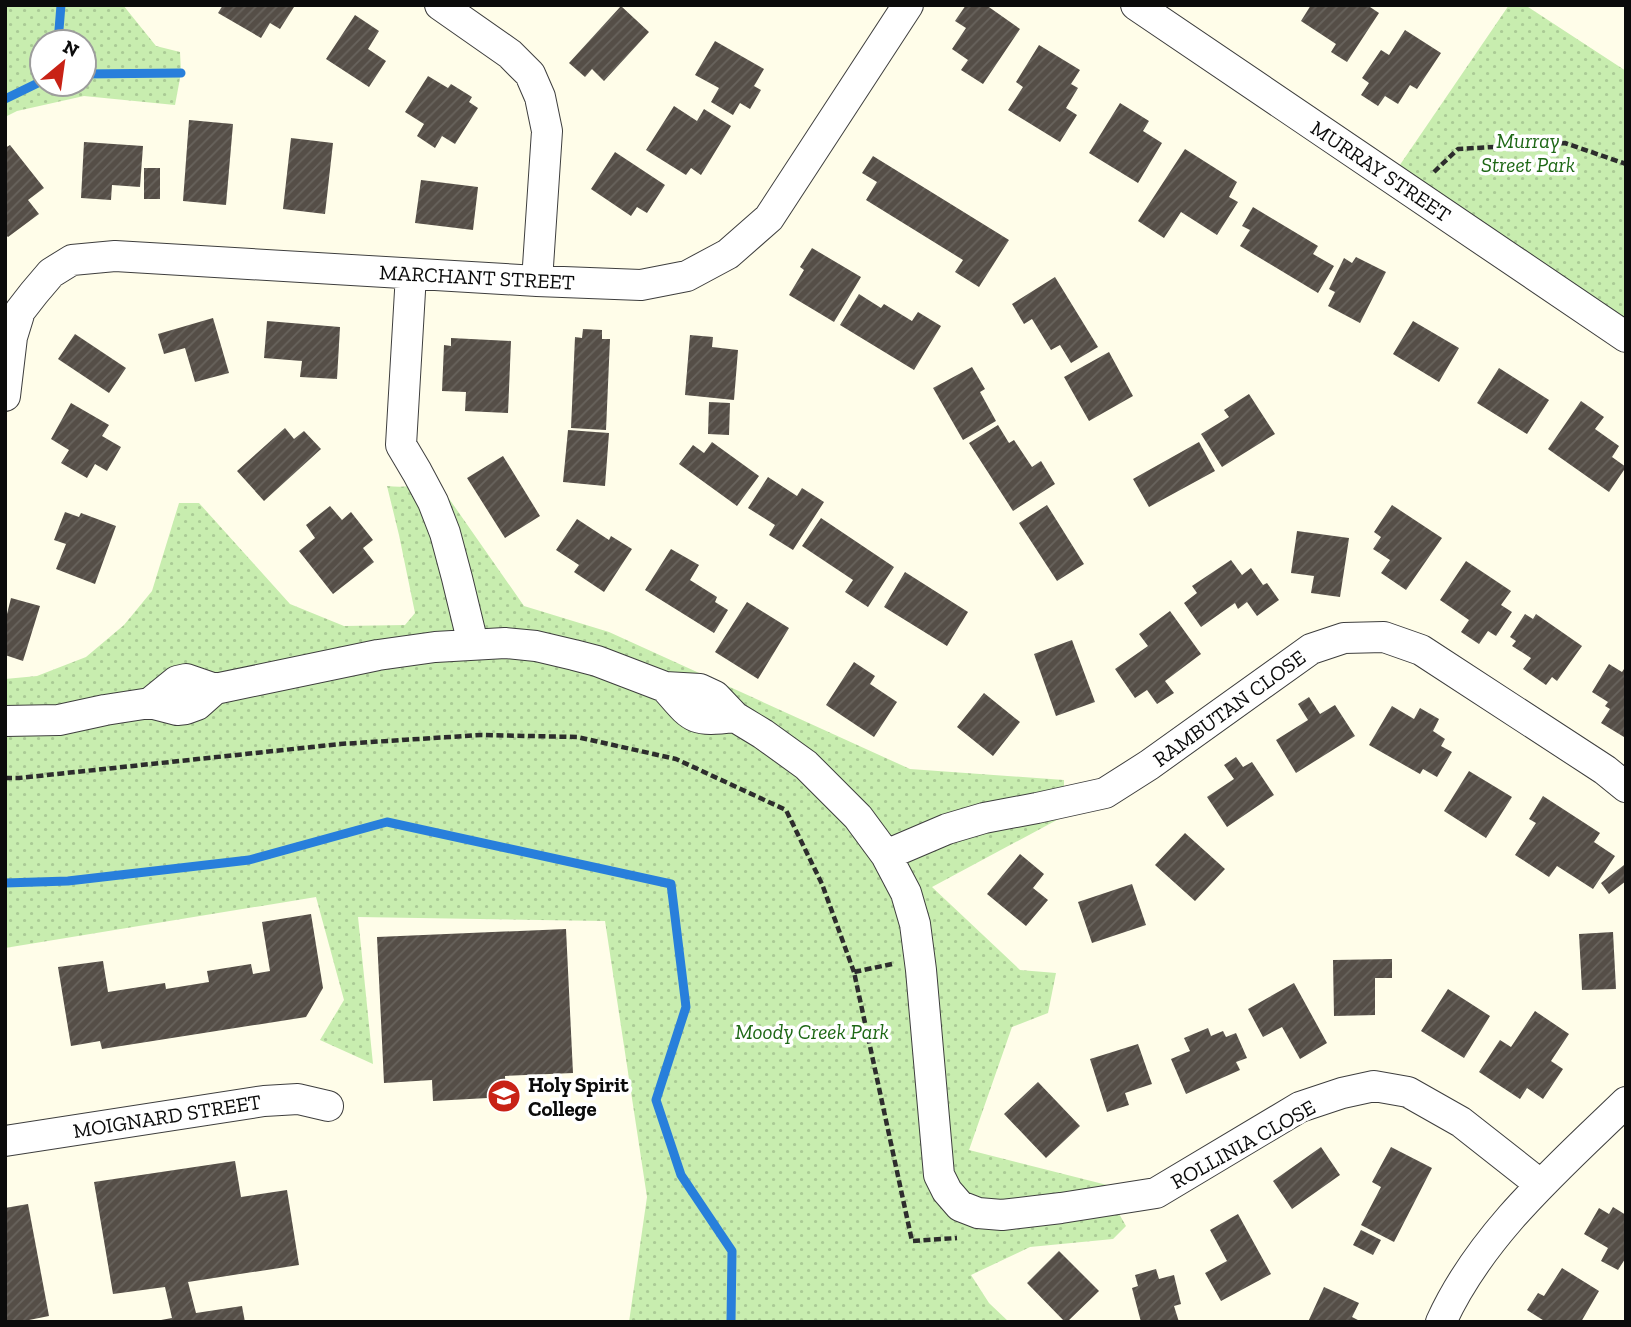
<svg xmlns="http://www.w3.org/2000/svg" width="1631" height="1327" font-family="'Zilla Slab',serif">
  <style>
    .green { fill: url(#green-dots); fill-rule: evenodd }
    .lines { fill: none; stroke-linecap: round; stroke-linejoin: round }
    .stream { stroke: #287fdb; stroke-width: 9 }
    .building { fill: url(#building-hatch) }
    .minor-casing { stroke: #3e3e3e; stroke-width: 32 }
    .path { stroke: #2d2d2d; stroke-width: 4.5; stroke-dasharray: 7 3.5; stroke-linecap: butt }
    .minor { stroke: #fff; stroke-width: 30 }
    .labels { text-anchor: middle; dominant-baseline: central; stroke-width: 7; stroke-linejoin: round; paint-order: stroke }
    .park-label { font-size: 21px; font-style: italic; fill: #1e6816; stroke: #fff }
    .street-label { font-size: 21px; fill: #0b0b0b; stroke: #fff }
    .poi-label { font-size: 21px; font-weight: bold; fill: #0b0b0b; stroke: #fff; text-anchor: start }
  </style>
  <defs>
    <pattern id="green-dots" width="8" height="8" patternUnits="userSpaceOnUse" patternTransform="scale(1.75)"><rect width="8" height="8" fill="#c8edaf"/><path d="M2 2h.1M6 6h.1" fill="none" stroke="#aaca95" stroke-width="1.8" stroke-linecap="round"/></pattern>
    <pattern id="building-hatch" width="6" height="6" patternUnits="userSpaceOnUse" patternTransform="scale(1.75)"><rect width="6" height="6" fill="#554e47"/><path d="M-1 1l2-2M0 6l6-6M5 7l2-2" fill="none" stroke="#68635d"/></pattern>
  </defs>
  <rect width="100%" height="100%" fill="#fffde9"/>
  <!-- green -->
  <path class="green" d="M5 5H123L156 46 180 52 181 73 175 105 84 96 17 111 5 117ZM42 42H84V84H42Z
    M1509 5H1525L1626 71V337L1391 178Z
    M436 480 524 606 609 632 910 769 1064 780V796L1068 814 932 887 1020 970 1056 973 1048 1013 1012 1027 969 1150 1107 1185 1110 1198 1126 1226 1113 1239 1030 1247 971 1275 989 1303 1009 1322H629L647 1197 605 921 358 917 373 1064 320 1040 344 1000 316 897 5 948V679L37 676 86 657 124 625 152 591 179 503H199L290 604 344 626 405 625 415 613 399 535 387 486C404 488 419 486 436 480Z"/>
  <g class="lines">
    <!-- stream -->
    <path class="stream" d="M58 42 61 5
      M84 74 181 73
      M5 99 42 81
      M5 883 68 881 249 860 387 822 671 884 686 1007 656 1100 681 1175 732 1251 731 1322"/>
  </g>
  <!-- building -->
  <path class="building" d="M223 5H292L294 7 280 29 270 23 261 38 218 13Z
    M966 5H986L1020 29 983 84 961 70 968 60 952 49 966 28 955 21Z
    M1311 5H1367L1379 13 1347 62 1331 52 1336 44 1301 21Z
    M621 6 649 32 604 81 592 69 585 77 569 63Z
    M355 15 379 31 368 49 386 61 369 87 326 59Z
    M1405 30 1441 53 1417 89 1410 85 1398 104 1385 96 1378 106 1361 95 1369 83 1362 78 1381 50 1389 55Z
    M715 41 764 69 754 86 761 90 750 109 740 103 733 115 711 102 719 88 695 75Z
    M1039 45 1080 70 1071 84 1078 88 1066 108 1077 115 1060 142 1008 110 1023 87 1016 82Z
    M428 76 448 88 451 84 472 97 469 102 478 108 455 144 442 136 435 148 417 136 424 124 405 112Z
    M1120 103 1149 121 1143 131 1162 143 1138 183 1089 153Z
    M674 106 697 121 704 109 731 126 701 175 691 168 686 175 646 150Z
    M189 120 233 124 226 205 183 201Z
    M291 138 333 143 325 214 283 209Z
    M84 142 143 146 140 187 112 185 111 200 81 198Z
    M10 145 44 188 28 200 39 214 8 237 5 234V148Z
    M1185 149 1237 182 1229 197 1238 202 1217 235 1181 212 1164 238 1138 221Z
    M615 152 665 185 647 213 637 207 631 216 591 189Z
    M873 156 1009 240 979 287 955 272 963 260 866 200 877 182 862 173Z
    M144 168H160V199H144Z
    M421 180 478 187 473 230 415 223Z
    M1253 207 1318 246 1313 254 1334 266 1318 293 1240 246 1250 230 1242 226Z
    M812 248 861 277 834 322 789 295 804 270 800 267Z
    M1356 257 1386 272 1360 323 1328 306 1335 292 1329 289 1344 258 1352 263Z
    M1055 277 1098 347 1071 363 1060 345 1051 350 1032 319 1024 324 1012 304Z
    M859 294 881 308 884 304 912 321 918 312 941 326 914 370 840 325Z
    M213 318 229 373 195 382 185 348 164 354 158 334Z
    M267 321 340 327 337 379 300 377 302 361 264 358Z
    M1413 321 1459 348 1439 382 1393 354Z
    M583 329 602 330V339H610L606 430 571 428 575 337 582 338Z
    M75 334 126 368 109 393 58 359Z
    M690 335 713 337 712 347 738 350 734 400 685 395Z
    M451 338 511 341 508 413 465 411 466 392 442 391 444 345 451 346Z
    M1109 352 1133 396 1089 421 1064 377Z
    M972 367 985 389 980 392 996 421 963 440 933 388Z
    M1499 368 1549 400 1527 434 1477 403Z
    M1249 394 1275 434 1222 467 1201 434 1229 417 1224 410Z
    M1581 401 1604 417 1595 429 1619 446 1612 457 1626 467 1609 492 1548 449Z
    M709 402 730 403 729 435 708 434Z
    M71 403 109 425 102 436 121 447 107 471 95 464 87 478 61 463 69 450 51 439Z
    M998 425 1009 443 1014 440 1032 467 1041 461 1055 484 1013 511 969 443Z
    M285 428 294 439 304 431 321 449 264 501 237 471Z
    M568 430 609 433 605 486 563 482Z
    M712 442 759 476 737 506 679 464 693 445 704 453Z
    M1199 442 1215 471 1149 507 1133 479Z
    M503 456 540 516 505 538 467 478Z
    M768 477 797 496 802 488 824 502 793 550 769 535 775 525 748 508Z
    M1047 505 1084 564 1057 581 1019 523Z
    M1392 505 1442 538 1406 590 1381 573 1390 560 1373 549 1381 537 1374 532Z
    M330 506 342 520 351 512 373 540 363 548 374 562 333 594 299 551 315 538 306 525Z
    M65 512 79 517 81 513 116 526 95 584 56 569 66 544 54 540Z
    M821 518 894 567 868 607 845 592 853 580 802 546Z
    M577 519 609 540 611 536 632 549 604 592 574 572 579 565 556 550Z
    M1297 531 1349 538 1340 597 1311 593 1314 576 1291 573Z
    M671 549 699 565 690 580 717 597 715 602 728 610 714 633 645 590Z
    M1231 560 1242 575 1251 568 1263 585 1267 583 1279 600 1257 616 1247 602 1238 609 1235 603 1201 627 1184 603 1197 593 1192 586Z
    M1466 561 1511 591 1501 605 1512 612 1496 636 1488 631 1479 644 1461 632 1469 620 1440 600Z
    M905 572 968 612 947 646 884 607Z
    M11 598 40 606 23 661 5 655V613L7 614Z
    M747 602 789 628 758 679 715 652Z
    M1170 611 1201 654 1165 681 1174 693 1157 704 1147 690 1135 698 1115 669 1148 646 1139 634Z
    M1525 614 1533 619 1536 614 1582 646 1557 681 1552 677 1546 685 1523 669 1531 658 1512 646 1516 641 1510 637Z
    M1072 640 1095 702 1056 716 1034 654Z
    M854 662 875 676 870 684 897 702 874 737 826 705Z
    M1609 664 1622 672 1624 669 1626 670V735L1624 737 1601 723 1610 709 1605 706 1608 702 1592 692Z
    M984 693 1020 722 993 756 957 727Z
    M1309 697 1320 714 1335 705 1355 736 1296 773 1276 740 1308 720 1298 704Z
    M1392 706 1414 719 1420 708 1439 719 1433 731 1445 739 1441 746 1452 752 1437 777 1423 769 1420 774 1369 745Z
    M1236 757 1243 767 1252 762 1274 795 1227 827 1207 797 1234 779 1224 765Z
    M1469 771 1512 797 1486 838 1444 811Z
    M1543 796 1600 833 1594 842 1615 856 1593 889 1557 866 1549 877 1515 855 1536 823 1529 819Z
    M1185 833 1225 869 1195 901 1155 865Z
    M1020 854 1044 874 1033 888 1048 900 1026 926 987 894Z
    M1624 865 1626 868V881L1609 894 1601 883Z
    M1132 884 1146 925 1092 943 1078 902Z
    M311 914 323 988 306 1017 102 1049 100 1041 71 1046 58 967 103 961 108 992 165 983 166 989 209 982 207 971 251 964 253 974 270 971 262 922Z
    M566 929 573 1073 505 1076 506 1097 433 1101 432 1080 384 1083 377 937Z
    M1613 932 1616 989 1582 990 1579 934Z
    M1392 959V978H1375V1015L1334 1016 1333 960Z
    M1294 983 1327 1043 1300 1059 1282 1027 1263 1037 1248 1009Z
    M1448 989 1490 1016 1464 1058 1421 1031Z
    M1535 1011 1569 1034 1551 1061 1563 1069 1543 1099 1527 1088 1520 1099 1479 1072 1500 1040 1511 1047Z
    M1208 1028 1211 1036 1223 1031 1226 1037 1236 1033 1247 1058 1236 1062 1240 1070 1186 1094 1171 1059 1190 1051 1184 1038Z
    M1138 1044 1152 1084 1125 1093 1129 1105 1107 1112 1090 1059Z
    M1038 1082 1080 1126 1046 1158 1004 1114Z
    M1321 1147 1340 1175 1292 1209 1273 1181Z
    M1391 1147 1432 1168 1394 1242 1361 1225 1381 1187 1372 1182Z
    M235 1161 241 1197 287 1190 299 1265 188 1282 196 1313 242 1306 245 1322H161V1320L172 1318 165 1287 113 1294 94 1182Z
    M28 1204 49 1316 19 1322H6L5 1208Z
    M1613 1207 1626 1215V1259H1625L1618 1270 1601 1261 1608 1248 1584 1234 1599 1208 1609 1214Z
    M1238 1214 1271 1274 1221 1301 1205 1273 1227 1261 1210 1230Z
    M1361 1230 1381 1240 1373 1255 1353 1245Z
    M1059 1251 1099 1291 1067 1322H1065L1027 1283Z
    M1562 1268 1599 1291 1581 1322H1546L1527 1310 1538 1293 1544 1296Z
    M1156 1269 1159 1279 1174 1275 1181 1304 1174 1306 1179 1322H1141L1132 1288 1138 1286 1135 1275Z
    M1324 1287 1359 1303 1352 1317 1362 1322H1308Z"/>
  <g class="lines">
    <defs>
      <path id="minor" d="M440 5 510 54 530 74 540 97 547 131 537 281
        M1136 5 1626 337
        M411 274 401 445 417 472 433 502 445 533 457 578 473 644
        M5 396 12 337 20 311 34 293 51 273 72 260 115 256 537 281 641 285 687 276 728 254 769 218 908 5
        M665 687C693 719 691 722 735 717
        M150 703 177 681 186 679 215 689
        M5 721 59 720 105 710 150 703 177 710 186 709 197 705 215 689 378 655 435 647 505 643 536 646 574 655 597 661 665 687 700 689 715 696 735 717 763 734 806 765 858 817 886 855 906 893 915 924 921 970 939 1175 947 1191 960 1206 978 1213 1002 1215 1061 1208 1156 1193 1300 1107 1342 1093 1374 1086 1408 1092 1461 1122 1541 1185
        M886 855 947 829 984 818 1037 808 1105 793 1149 765 1311 649 1344 638 1384 637 1421 650 1605 770 1626 787
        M5 1141 264 1101 298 1099 328 1106
        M1441 1322C1481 1234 1558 1168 1626 1102"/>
    </defs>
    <!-- minor casing -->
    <use href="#minor" class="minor-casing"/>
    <!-- path -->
    <path class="path" d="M1434 172 1458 149 1565 143 1626 164
      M5 778H19L340 744 481 735 577 737 676 759 786 810 822 884 854 972
      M892 964 854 972 912 1241 957 1238"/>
    <!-- minor -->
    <use href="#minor" class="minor"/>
  </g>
  <!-- icons -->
  <defs>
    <symbol id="school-disc" viewBox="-11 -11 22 22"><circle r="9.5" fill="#c82216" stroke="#fff"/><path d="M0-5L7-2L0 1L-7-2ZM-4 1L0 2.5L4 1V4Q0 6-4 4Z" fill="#fff"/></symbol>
  </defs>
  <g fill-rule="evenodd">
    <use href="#school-disc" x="485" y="1077" width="38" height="38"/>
  </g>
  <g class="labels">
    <!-- park labels -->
    <g class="park-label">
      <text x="1528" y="140">Murray<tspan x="1528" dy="24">Street Park</tspan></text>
      <text x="812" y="1031">Moody Creek Park</text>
    </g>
    <!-- street labels -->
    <g class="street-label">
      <text transform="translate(1381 171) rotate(34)">MURRAY STREET</text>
      <text transform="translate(477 277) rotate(3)">MARCHANT STREET</text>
      <text transform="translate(1229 708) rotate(-36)">RAMBUTAN CLOSE</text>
      <text transform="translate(167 1116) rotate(-9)">MOIGNARD STREET</text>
      <text transform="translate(1243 1144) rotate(-29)">ROLLINIA CLOSE</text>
    </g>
    <!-- poi labels -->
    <g class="poi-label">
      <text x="528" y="1084">Holy Spirit<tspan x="528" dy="24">College</tspan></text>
    </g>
  </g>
  <!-- border -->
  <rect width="1631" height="1327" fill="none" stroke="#0b0b0b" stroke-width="14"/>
  <!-- north arrow -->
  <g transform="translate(63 63) rotate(29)"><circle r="33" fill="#ffffff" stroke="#9d9d9d" stroke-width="2"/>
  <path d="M0-5L12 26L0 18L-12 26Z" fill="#c82216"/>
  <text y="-10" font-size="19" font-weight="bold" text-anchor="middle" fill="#0b0b0b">N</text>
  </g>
</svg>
